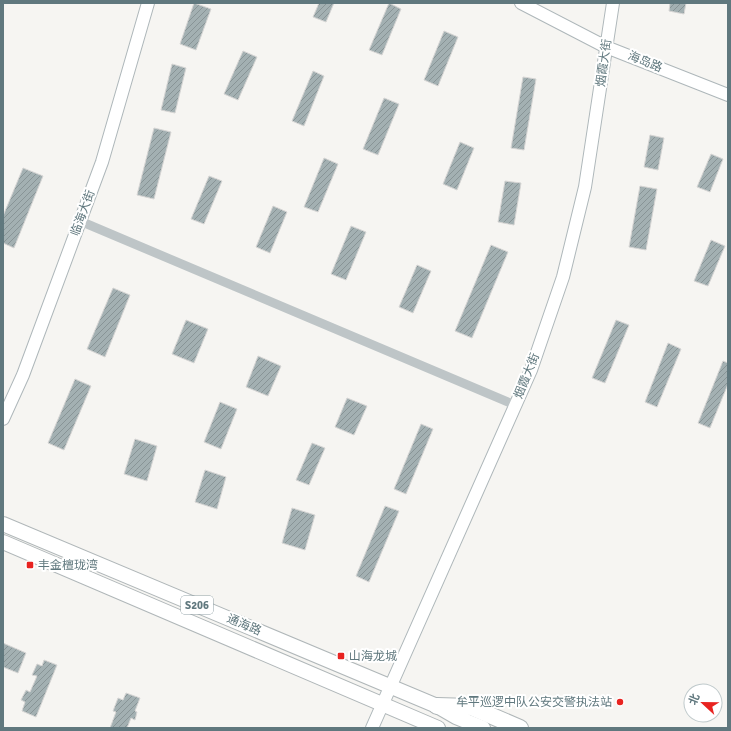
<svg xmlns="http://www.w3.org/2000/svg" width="731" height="731" font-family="Signika,'Noto Sans SC',sans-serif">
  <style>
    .building { fill: url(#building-hatch); stroke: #d7d6d5 }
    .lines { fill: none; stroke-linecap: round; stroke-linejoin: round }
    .secondary-casing { stroke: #aeb7ba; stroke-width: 14 }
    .primary-casing { stroke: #b0b7b9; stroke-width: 16 }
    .highway-casing { stroke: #afb6b8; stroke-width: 18 }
    .street { stroke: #bec5c7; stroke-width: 9 }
    .secondary { stroke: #fff; stroke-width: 12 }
    .primary { stroke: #fff; stroke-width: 14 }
    .highway { stroke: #fff; stroke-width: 16 }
    .poi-dot { fill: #e82320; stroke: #fff; stroke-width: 1.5 }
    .labels { text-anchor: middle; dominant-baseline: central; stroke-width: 4; stroke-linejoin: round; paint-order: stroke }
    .shield { fill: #fff; stroke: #90a0a5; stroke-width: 1 }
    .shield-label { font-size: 11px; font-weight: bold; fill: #60787e }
    .street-label { font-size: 12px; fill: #60787e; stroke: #fff }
    .poi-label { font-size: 12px; fill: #60787e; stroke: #fff; text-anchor: start }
  </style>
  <defs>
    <pattern id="building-hatch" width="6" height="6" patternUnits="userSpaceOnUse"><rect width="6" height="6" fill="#a3b0b2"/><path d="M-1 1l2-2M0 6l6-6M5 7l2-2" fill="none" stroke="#889496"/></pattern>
  </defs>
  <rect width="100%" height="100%" fill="#f6f5f2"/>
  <!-- building -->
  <path class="building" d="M194 3 211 9 196 50 180 44Z
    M319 3H334L326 22 313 17Z
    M389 3 401 9 382 55 369 50Z
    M670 3H686L684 14 669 11Z
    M444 31 458 37 438 86 424 80Z
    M243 51 257 57 238 100 224 94Z
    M172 64 186 68 175 113 161 110Z
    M313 71 324 76 304 126 292 121Z
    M523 77 536 79 524 150 511 148Z
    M384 98 399 104 378 155 363 149Z
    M154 128 171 132 154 199 137 195Z
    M650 135 664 138 658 170 644 167Z
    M460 142 474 148 457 190 443 184Z
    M711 154 723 159 710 192 697 187Z
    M324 158 338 164 318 212 304 207Z
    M23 168 43 176 14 248 3 243V216Z
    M209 176 222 181 204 224 191 219Z
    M505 181 521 183 514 225 498 222Z
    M640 186 657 189 646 250 629 247Z
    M273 206 287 212 270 253 256 247Z
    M351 226 366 232 346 280 331 274Z
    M711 240 725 246 708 286 694 281Z
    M491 245 508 252 472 338 455 331Z
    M417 265 431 271 413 313 399 307Z
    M113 288 130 295 105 357 87 349Z
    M186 320 208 329 194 363 172 354Z
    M616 320 629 325 605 383 592 378Z
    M668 343 681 349 657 407 645 402Z
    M258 356 281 366 268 396 246 387Z
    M723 361 728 363V384L710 428 698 423Z
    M75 379 91 386 64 450 48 443Z
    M347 398 367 406 354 435 335 427Z
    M220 402 237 409 221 449 204 442Z
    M421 424 433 429 406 494 394 489Z
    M135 439 157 446 147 481 124 474Z
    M312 443 325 448 309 485 296 480Z
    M205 470 226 477 217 509 195 502Z
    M385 506 399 511 369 582 356 576Z
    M292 508 315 515 305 550 282 543Z
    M3 643 26 653 18 673 3 667Z
    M44 660 57 665 36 717 22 711 25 702 21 700 26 690 30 692 37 676 32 675 37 664 42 666Z
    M126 693 140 698 135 711 137 712 135 720 131 718 127 728H110L116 712 113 711 118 698 123 700Z"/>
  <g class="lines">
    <defs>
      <path id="secondary" d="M521 3 606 47 728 95
        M3 419 23 375 102 162 148 3
        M372 728 531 370 563 277 585 187 613 3"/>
      <path id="primary" d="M3 524 437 706 456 717 483 728
        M3 542 438 728"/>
      <path id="highway" d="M437 706 471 707 520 728"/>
    </defs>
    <!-- secondary casing -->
    <use href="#secondary" class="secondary-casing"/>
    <!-- primary casing -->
    <use href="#primary" class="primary-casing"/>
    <!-- highway casing -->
    <use href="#highway" class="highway-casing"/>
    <!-- street -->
    <path class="street" d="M80 221 515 405"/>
    <!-- secondary -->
    <use href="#secondary" class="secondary"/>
    <!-- primary -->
    <use href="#primary" class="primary"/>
    <!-- highway -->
    <use href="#highway" class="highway"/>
  </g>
  <!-- markers -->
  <g class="poi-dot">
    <rect x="26" y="561" width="8" height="8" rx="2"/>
    <rect x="337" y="652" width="8" height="8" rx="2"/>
    <circle cx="620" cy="702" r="4"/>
  </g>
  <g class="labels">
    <!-- shield labels -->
    <rect class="shield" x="181" y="596" width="32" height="18" rx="3"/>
    <g class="shield-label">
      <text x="197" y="605">S206</text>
    </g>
    <!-- street labels -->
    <g class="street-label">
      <text transform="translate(645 62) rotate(22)">海岛路</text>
      <text transform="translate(604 63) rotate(-82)">烟霞大街</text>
      <text transform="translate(83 213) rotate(-70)">临海大街</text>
      <text transform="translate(527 376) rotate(-68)">烟霞大街</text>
      <text transform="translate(244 625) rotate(23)">通海路</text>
    </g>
    <!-- poi labels -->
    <g class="poi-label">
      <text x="38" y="565">丰金檀珑湾</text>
      <text x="349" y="656">山海龙城</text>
      <text x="612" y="702" text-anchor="end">牟平巡逻中队公安交警执法站</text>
    </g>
  </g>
  <!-- border -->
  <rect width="731" height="731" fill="none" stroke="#60787e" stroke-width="8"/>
  <!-- north arrow -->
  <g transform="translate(703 703) rotate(292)"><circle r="19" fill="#ffffff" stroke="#bfc9cb"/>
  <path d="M0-3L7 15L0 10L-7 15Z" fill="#e82320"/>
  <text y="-6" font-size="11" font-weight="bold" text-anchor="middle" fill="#60787e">北</text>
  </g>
</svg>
